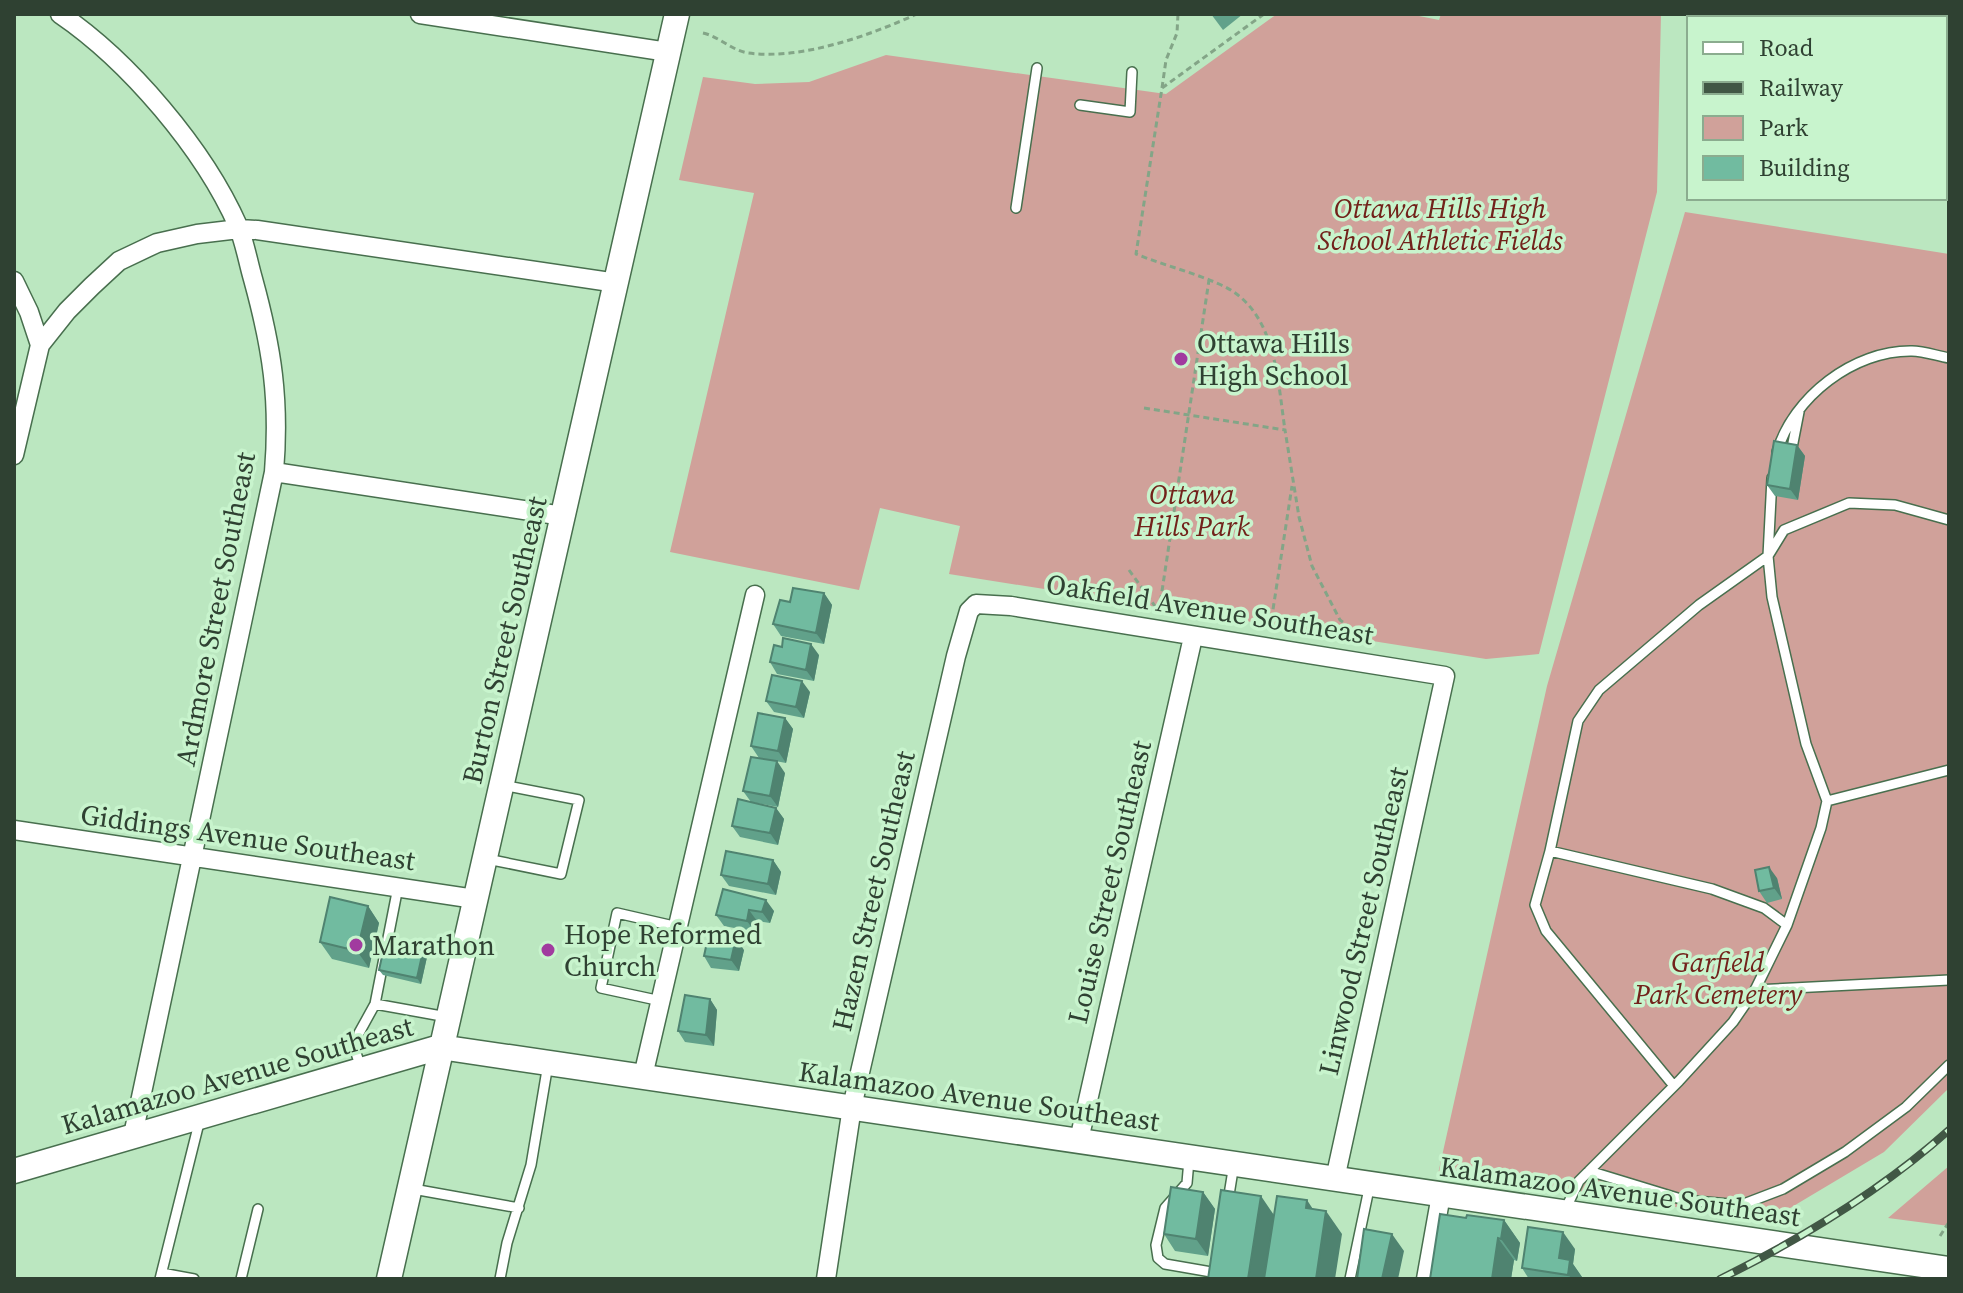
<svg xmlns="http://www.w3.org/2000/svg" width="1963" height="1293" font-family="'Source Serif 4',serif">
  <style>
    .green { fill: #d0a19a }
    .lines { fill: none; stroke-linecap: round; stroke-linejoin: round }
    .service-casing { stroke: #486f4e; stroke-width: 12 }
    .minor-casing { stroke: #486f4e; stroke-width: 21 }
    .secondary-casing { stroke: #486f4e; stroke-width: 27 }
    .path { stroke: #83a587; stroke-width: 3; stroke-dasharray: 6 4; stroke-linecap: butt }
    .service { stroke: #fff; stroke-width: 9 }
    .minor { stroke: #fff; stroke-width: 18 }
    .secondary { stroke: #fff; stroke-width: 24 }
    .rail-casing { stroke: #415745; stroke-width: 8 }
    .rail { stroke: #c8f4cd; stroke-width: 5; stroke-dasharray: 15; stroke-linecap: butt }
    .wall { fill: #61a18a }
    .shaded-wall { fill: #4f8370 }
    .building { fill: #71bba0; stroke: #4f8370; stroke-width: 2 }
    .poi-dot { fill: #a13b9f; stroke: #c8f4cd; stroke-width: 3 }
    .labels { text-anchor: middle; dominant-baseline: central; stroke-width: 7; stroke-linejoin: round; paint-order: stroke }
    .park-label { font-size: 28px; font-style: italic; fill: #72221b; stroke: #c8f4cd }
    .poi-label { font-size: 28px; fill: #2f4132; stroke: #c8f4cd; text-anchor: start }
    .street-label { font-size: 28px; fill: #2f4132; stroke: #c8f4cd }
  </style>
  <rect width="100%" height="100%" fill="#bbe7c0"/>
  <!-- green -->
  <path class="green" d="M1277 14H1409L1439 20 1441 14H1661L1657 192 1539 654 1486 659 949 574 960 526 880 508 859 590 670 552 754 193 679 180 703 77 755 84 809 82 886 55 1166 94Z
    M1685 212 1949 254V1088L1884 1152 1770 1220 1438 1174 1547 686Z
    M1949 1166V1226L1888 1218Z"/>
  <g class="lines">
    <defs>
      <path id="service" d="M1080 105 1130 112 1132 72
        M1016 208 1037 68
        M1777 452C1793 397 1854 350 1912 351 1924 351 1937 356 1949 358
        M1791 453 1799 412
        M1772 478 1768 556 1772 597 1806 744 1827 801 1821 828 1787 925 1755 990 1949 980
        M1827 801 1949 770
        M1550 851 1535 905 1546 931 1674 1086
        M487 859 561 874 579 800 502 785
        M1787 925 1764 908 1712 889 1550 851 1578 721 1599 690 1699 605 1768 556 1784 530 1849 503 1895 505 1949 520
        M661 1001 601 988 617 913 678 927
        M375 1004 447 1017
        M361 1068 356 1053 359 1033 375 1004 398 887
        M1189 1160 1187 1183 1165 1208 1156 1245 1158 1258 1165 1264 1217 1273
        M1589 1171 1684 1200 1741 1205 1783 1189 1845 1152 1906 1107 1949 1065
        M413 1189 519 1208
        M1228 1201 1234 1164
        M1565 1210 1579 1181 1679 1081 1733 1022 1755 990
        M162 1273 194 1279
        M160 1279 200 1119
        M241 1279 258 1209
        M500 1279 507 1243 531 1165 548 1064
        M1350 1279 1370 1184"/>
      <path id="minor" d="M60 14C129 61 204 149 238 226 245 243 248 262 253 279 272 348 280 400 274 472L133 1135
        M420 14 668 52
        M1848 18 1849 14
        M1945 127 1949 128
        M14 281 29 312 40 345
        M14 455 40 345 67 311 92 286 119 261 157 243 197 234 239 229 257 230 617 283
        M274 472 563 516
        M14 830 475 899
        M643 1076 755 595
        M1079 1140 1193 637
        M826 1279 852 1107 956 656 969 611 976 604 1011 606 1445 676 1335 1179
        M1426 1279 1441 1195"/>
      <path id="secondary" d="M14 1171 440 1047 1949 1269
        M389 1279 677 14"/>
    </defs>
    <!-- service casing -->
    <use href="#service" class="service-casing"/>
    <!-- minor casing -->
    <use href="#minor" class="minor-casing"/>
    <!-- secondary casing -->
    <use href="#secondary" class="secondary-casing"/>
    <!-- path -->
    <path class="path" d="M1264 14 1162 88 1136 254C1163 265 1192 272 1219 284 1276 308 1277 377 1285 430
      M703 33C720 37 731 50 748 53 802 60 868 36 917 14
      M1162 88 1166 60 1177 33 1178 14
      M1144 408 1285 430 1299 517 1312 566 1340 620 1374 645
      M1129 570 1157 609
      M1159 611 1209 280
      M1270 629 1292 486
      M1940 1236 1949 1222"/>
    <!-- service -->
    <use href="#service" class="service"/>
    <!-- minor -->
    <use href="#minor" class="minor"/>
    <!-- secondary -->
    <use href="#secondary" class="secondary"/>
    <defs>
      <path id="rail" d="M1720 1279C1801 1239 1882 1190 1949 1130"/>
    </defs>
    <!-- rail casing -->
    <use href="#rail" class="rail-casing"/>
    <!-- rail -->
    <use href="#rail" class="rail"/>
  </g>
  <!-- wall -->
  <path class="wall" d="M1211 14H1243L1223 30Z
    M1797 445 1805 456 1798 500 1775 496 1767 485Z
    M824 593 832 605 824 644 781 636 773 624 790 602Z
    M819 655 814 681 777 674 770 662Z
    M810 692 804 718 774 712 766 701Z
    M785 718 793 729 786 763 759 758 751 746Z
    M785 773 778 807 751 802 743 791Z
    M776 808 784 819 778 845 740 837 732 826Z
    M773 860 781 872 776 895 729 886 721 875Z
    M1777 878 1782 899 1767 903 1759 891Z
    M723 889 774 911 770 923 757 921 755 932 724 926 716 915Z
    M368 906 379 923 369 968 332 959 320 942Z
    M744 950 739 971 711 968 704 956Z
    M427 957 421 984 383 975 379 970Z
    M710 999 717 1010 714 1046 685 1042 678 1031Z
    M1203 1192 1215 1209 1208 1256 1175 1251 1164 1234Z
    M1504 1220 1520 1243 1517 1261 1514 1260 1511 1279H1430Z
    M1575 1249 1573 1264 1582 1277V1279H1529L1522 1268Z"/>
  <!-- shaded-wall -->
  <path class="shaded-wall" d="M1797 445 1805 456 1798 500 1790 489Z
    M824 593 832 605 824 644 816 633Z
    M811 644 819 655 814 681 806 670Z
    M802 681 810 692 804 718 796 707Z
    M785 718 793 729 786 763 778 751Z
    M777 761 785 773 778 807 770 796Z
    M776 808 784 819 778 845 770 833Z
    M773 860 781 872 776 895 768 884Z
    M1769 867 1777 878 1782 899 1774 888Z
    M766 900 774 911 770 923 762 912Z
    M368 906 379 923 369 968 357 951Z
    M749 910 757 921 755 932 747 921Z
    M736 938 744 950 739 971 731 960Z
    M423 951 427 957 421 984 417 978Z
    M710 999 717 1010 714 1046 706 1035Z
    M1203 1192 1215 1209 1208 1256 1196 1239Z
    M1261 1196 1276 1218 1267 1279H1248Z
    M1307 1200 1322 1223 1306 1208Z
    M1326 1211 1342 1234 1335 1279H1316Z
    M1504 1220 1520 1243 1517 1261 1501 1239Z
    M1563 1232 1575 1249 1573 1264 1582 1277V1279H1571L1559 1258Z
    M1392 1234 1404 1251 1398 1279H1382Z
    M1498 1238 1514 1260 1511 1279H1492Z"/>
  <!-- building -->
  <path class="building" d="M1774 441 1797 445 1790 489 1767 485Z
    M793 588 824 593 816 633 773 624 780 600 790 602Z
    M783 638 811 644 806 670 770 662 774 645 782 647Z
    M772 675 802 681 796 707 766 701Z
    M758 713 785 718 778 751 751 746Z
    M751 757 777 761 770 796 743 791Z
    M738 799 776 808 770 833 732 826Z
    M726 851 773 860 768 884 721 875Z
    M1769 867 1774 888 1759 891 1755 870Z
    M723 889 766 900 762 912 749 910 747 921 716 915Z
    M330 897 368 906 357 951 320 942Z
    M709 933 736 938 731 960 704 956Z
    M385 943 423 951 417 978 379 970Z
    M685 995 710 999 706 1035 678 1031Z
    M1171 1187 1203 1192 1196 1239 1164 1234Z
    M1221 1190 1261 1196 1248 1279H1208Z
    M1277 1196 1307 1200 1306 1208 1326 1211 1316 1279H1264Z
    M1440 1214 1466 1218 1467 1215 1504 1220 1501 1239 1498 1238 1492 1279H1430Z
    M1528 1227 1563 1232 1559 1258 1570 1260 1568 1275 1522 1268Z
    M1364 1229 1392 1234 1382 1279H1357Z"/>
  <!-- markers -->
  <g class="poi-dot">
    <circle cx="1181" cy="359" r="8"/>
    <circle cx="356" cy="945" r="8"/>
    <circle cx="548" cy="950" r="8"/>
  </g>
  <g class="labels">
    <!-- park labels -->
    <g class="park-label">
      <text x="1440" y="208">Ottawa Hills High<tspan x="1440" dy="32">School Athletic Fields</tspan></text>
      <text x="1192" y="494">Ottawa<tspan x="1192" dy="32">Hills Park</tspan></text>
      <text x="1718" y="962">Garfield<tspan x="1718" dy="32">Park Cemetery</tspan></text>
    </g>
    <!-- poi labels -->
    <g class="poi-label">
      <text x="1197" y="343">Ottawa Hills<tspan x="1197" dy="32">High School</tspan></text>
      <text x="564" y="934">Hope Reformed<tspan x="564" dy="32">Church</tspan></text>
      <text x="372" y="945">Marathon</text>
    </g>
    <!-- street labels -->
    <g class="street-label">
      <text transform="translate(215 609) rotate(-79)">Ardmore Street Southeast</text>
      <text transform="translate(1210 609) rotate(9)">Oakfield Avenue Southeast</text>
      <text transform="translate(504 640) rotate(-77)">Burton Street Southeast</text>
      <text transform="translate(248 837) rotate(8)">Giddings Avenue Southeast</text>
      <text transform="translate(1109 882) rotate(-77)">Louise Street Southeast</text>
      <text transform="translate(873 891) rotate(-77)">Hazen Street Southeast</text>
      <text transform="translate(1363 921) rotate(-77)">Linwood Street Southeast</text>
      <text transform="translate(237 1075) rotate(-16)">Kalamazoo Avenue Southeast</text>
      <text transform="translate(979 1096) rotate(8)">Kalamazoo Avenue Southeast</text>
      <text transform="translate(1620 1191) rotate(8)">Kalamazoo Avenue Southeast</text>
    </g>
  </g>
  <!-- border -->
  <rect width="1963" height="1293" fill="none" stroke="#2f4132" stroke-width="32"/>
  <!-- legend -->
  <rect x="1687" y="16" width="260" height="184" fill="#c8f4cd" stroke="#8bac8f" stroke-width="2"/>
  <rect x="1703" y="42" width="40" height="12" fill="#ffffff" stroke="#8bac8f" stroke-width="2"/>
  <text x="1759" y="56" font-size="24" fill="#2f4132">Road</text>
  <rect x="1703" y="82" width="40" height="12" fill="#415745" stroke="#8bac8f" stroke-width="2"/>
  <text x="1759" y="96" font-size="24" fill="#2f4132">Railway</text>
  <rect x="1703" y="116" width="40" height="24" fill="#d0a19a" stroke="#8bac8f" stroke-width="2"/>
  <text x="1759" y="136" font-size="24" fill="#2f4132">Park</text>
  <rect x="1703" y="156" width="40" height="24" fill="#71bba0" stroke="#8bac8f" stroke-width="2"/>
  <text x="1759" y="176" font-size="24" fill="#2f4132">Building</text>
</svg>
